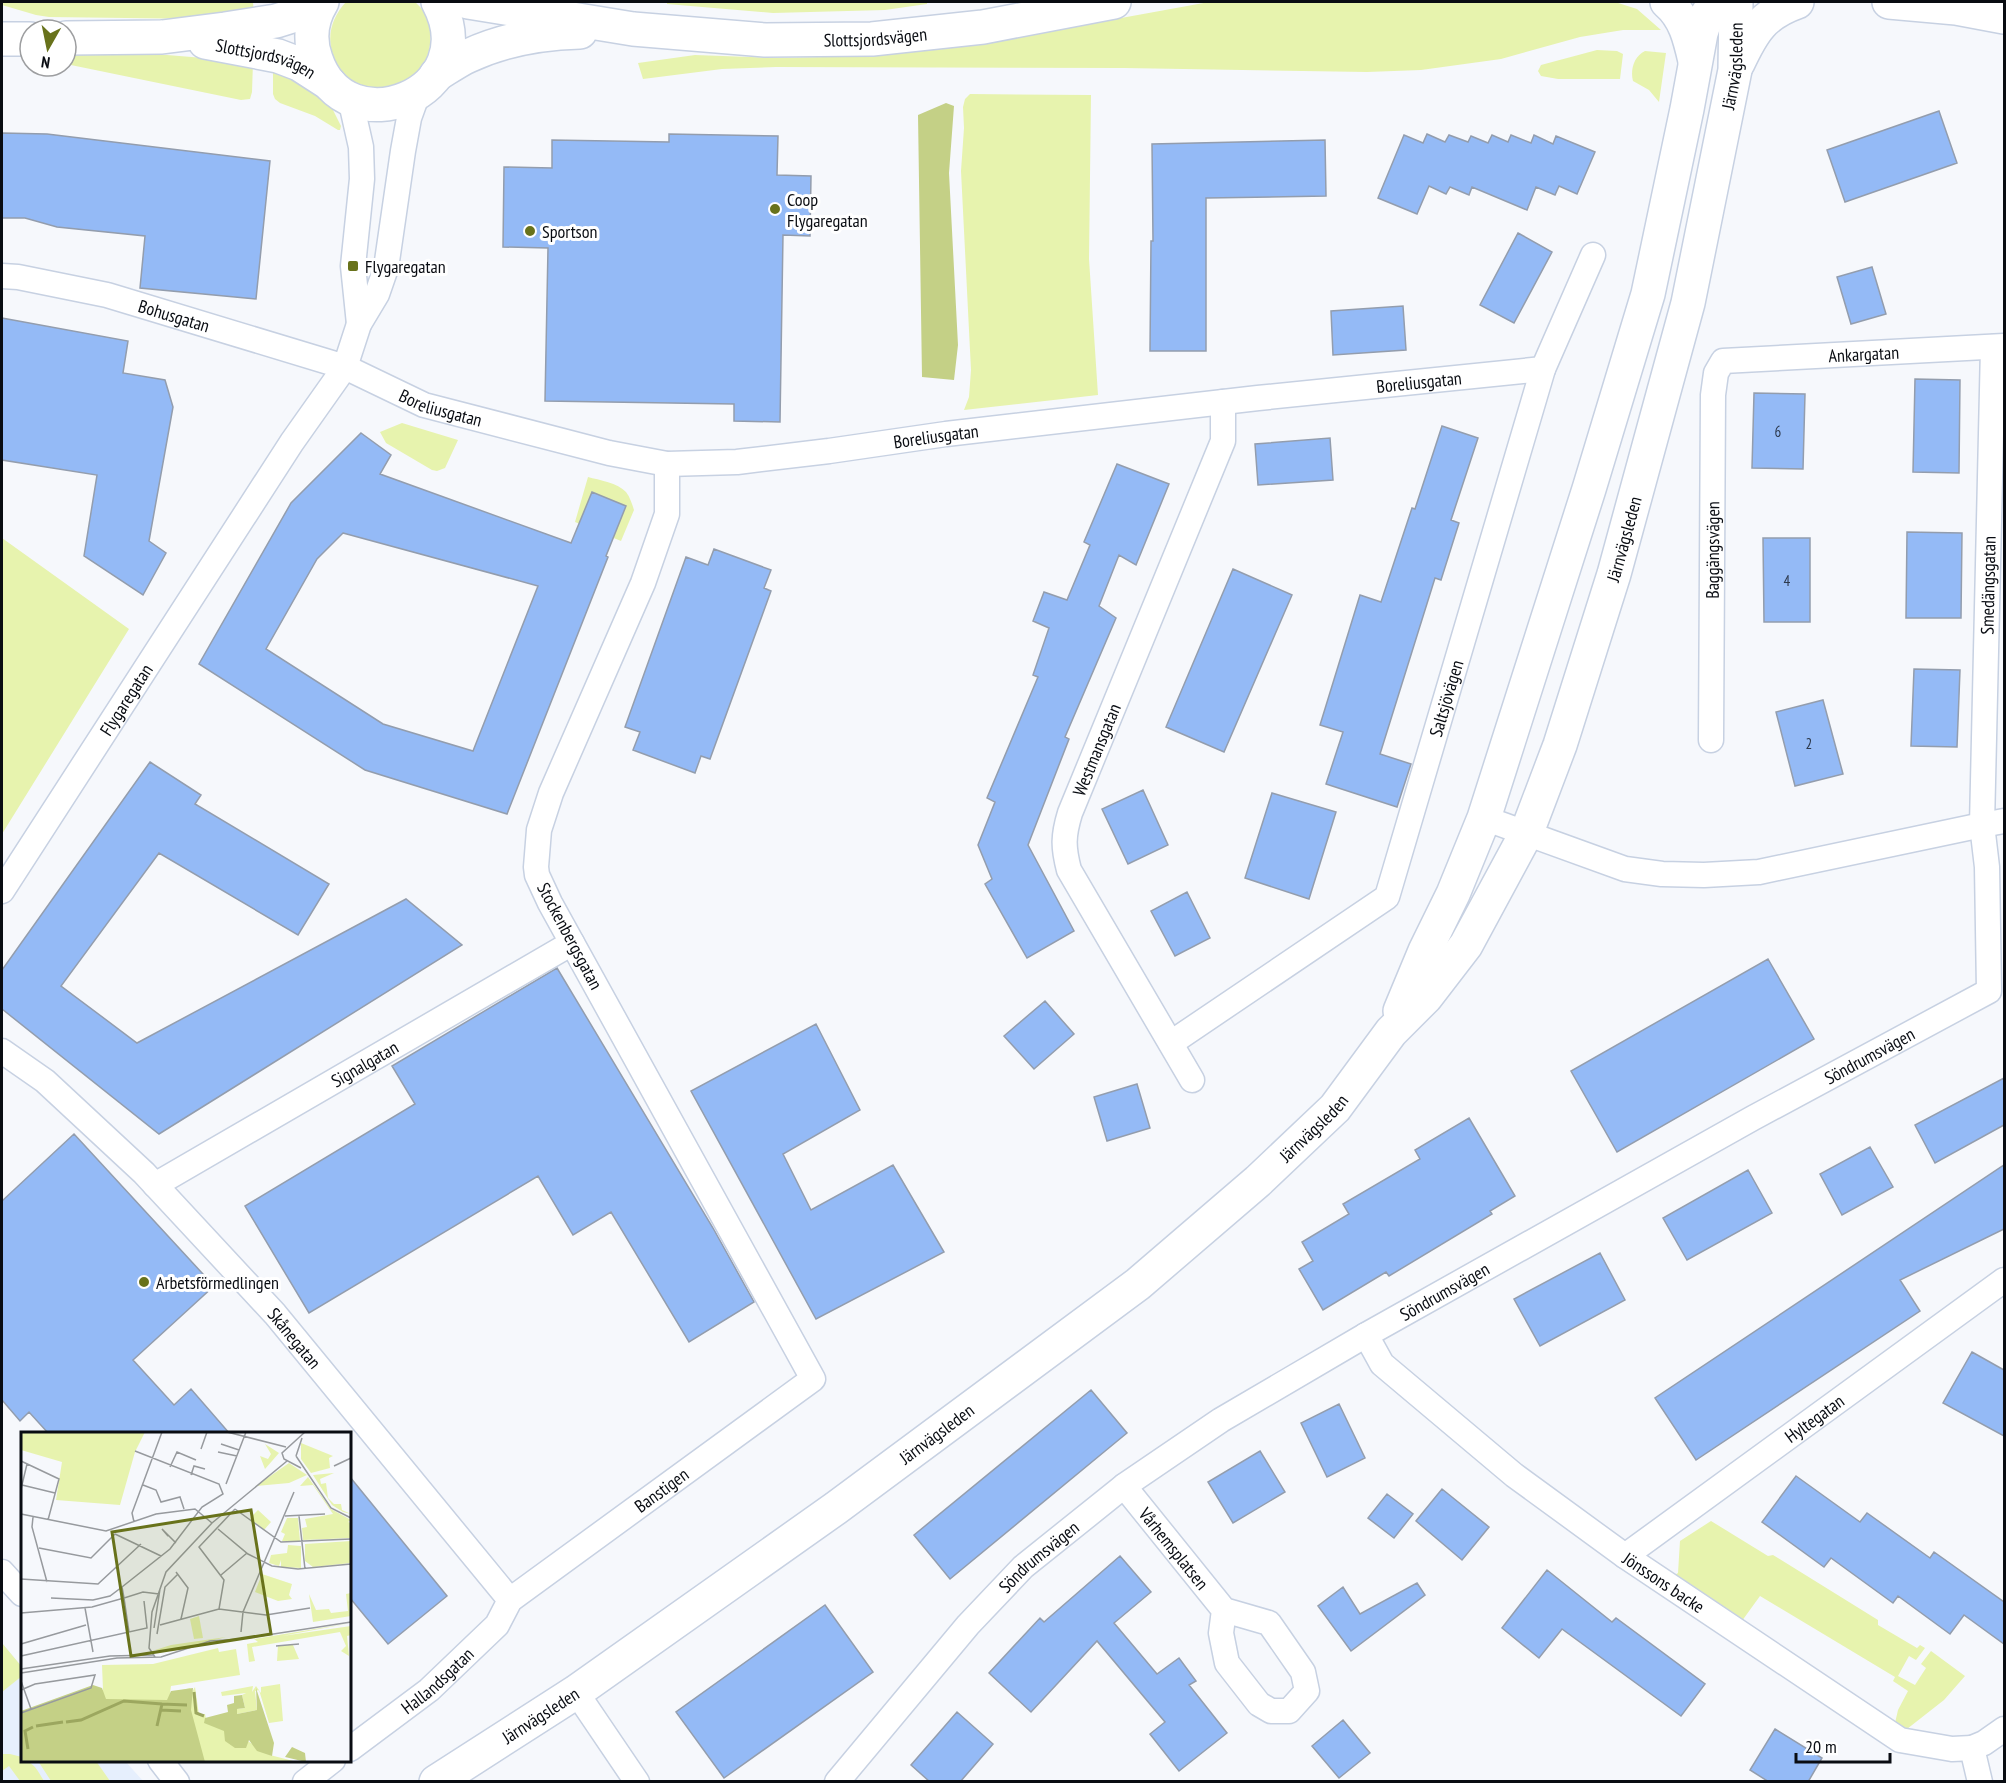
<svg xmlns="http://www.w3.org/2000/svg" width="2006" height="1783" font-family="'PT Sans Narrow',sans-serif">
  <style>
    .built { fill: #e6effd }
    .green { fill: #e7f3ae }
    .forest { fill: #c4d086 }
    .building { fill: #94baf6; stroke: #939dad; stroke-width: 1.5; fill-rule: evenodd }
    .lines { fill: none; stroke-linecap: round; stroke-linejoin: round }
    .minor-casing { stroke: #c7d1e2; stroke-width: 27 }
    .secondary-casing { stroke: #c7d1e2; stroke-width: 36 }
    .minor { stroke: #fff; stroke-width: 24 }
    .secondary { stroke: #fff; stroke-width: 33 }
    .poi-dot { fill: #68721b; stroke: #fff; stroke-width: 2 }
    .labels { text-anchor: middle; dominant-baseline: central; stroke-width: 6; stroke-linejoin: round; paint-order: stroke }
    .number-label { font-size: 15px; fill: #2c384b }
    .street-label { font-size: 18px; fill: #090c12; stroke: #fff }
    .poi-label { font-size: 18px; fill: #090c12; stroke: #fff; text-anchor: start }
    .inset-river { fill: none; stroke: #9ca75f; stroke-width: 3 }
    .inset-road { fill: none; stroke: #979a9e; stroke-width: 1.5 }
    .view { fill: #68721b; fill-opacity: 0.15; stroke: #68721b; stroke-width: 3 }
    .inset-edge { fill: none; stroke: #090c12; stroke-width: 3 }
  </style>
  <rect width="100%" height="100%" fill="#f6f8fc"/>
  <!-- built -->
  <path class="built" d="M2 1643 22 1667V1760L125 1761 143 1781H2Z"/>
  <!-- green -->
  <path class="green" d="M2 2H253L254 15 204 19 49 17 36 15 2 5Z
    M346 2H415C418 5 422 8 424 12 437 34 430 69 407 82 403 84 398 84 393 85 388 86 381 89 375 89 355 89 337 70 332 52 327 33 333 16 346 2Z
    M667 2H927V4L885 10 773 13 667 4Z
    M1209 2H1615L1637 9 1661 30H1623L1580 37 1501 59 1421 70 1367 72 1124 68 776 67 722 69 643 79 638 63 695 55 776 58 872 56 937 49 1028 35Z
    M1597 50 1617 51 1623 54 1620 79H1558L1541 76 1538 71 1541 65Z
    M1645 51 1666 53 1659 102 1649 90 1633 81C1630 70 1634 56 1645 51Z
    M66 54 167 55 253 62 252 92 250 99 241 100 66 64Z
    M273 66 329 102 341 126 340 130H338L315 116 280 103 275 99 273 94Z
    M970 94 1091 95 1089 259 1098 395 964 410 969 397 971 370 961 171 964 128 963 107 965 99Z
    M402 423 458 440 445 468 437 471 432 470 386 443 380 432Z
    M588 477C599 480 618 483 626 492 630 497 632 504 634 510L621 541 575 522Z
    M2 538 129 629 2 834Z
    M1711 1521 1768 1556 1773 1555 1878 1620V1625L1917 1648 1920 1645 1925 1648 1916 1660 1909 1656 1898 1676 1915 1685 1926 1668 1921 1664 1931 1651 1965 1676 1944 1700 1907 1729H1904L1895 1723 1898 1710 1908 1691 1893 1681 1895 1677 1760 1596 1739 1625 1672 1577 1678 1573 1680 1541Z
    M2 1643 22 1667V1676L2 1692Z
    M2 1754H10L22 1757V1760C34 1761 39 1773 44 1781H20L9 1766 2 1771Z
    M38 1761H96L110 1781H51Z"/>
  <!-- forest -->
  <path class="forest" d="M946 103 954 106 949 173 958 345 954 380 922 377 918 115Z"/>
  <!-- building -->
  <path class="building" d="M1939 111 1957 163 1845 202 1827 150Z
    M2 133 47 134 270 161 256 299 140 288 145 236 57 227 25 218H2Z
    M669 134 778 136 777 175 811 176 810 236 783 235 780 422 734 421V404L545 401 548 248 503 247 504 167 552 168V140L669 142Z
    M1427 134 1445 142 1449 135 1468 142 1471 136 1488 143 1492 135 1508 142 1511 135 1531 143 1534 135 1553 144 1556 136 1595 152 1577 194 1559 186 1555 195 1536 187 1527 210 1472 187 1469 195 1450 187 1446 194 1429 186 1417 214 1378 198 1404 135 1423 143Z
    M1325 140 1326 196 1206 198V351H1150L1151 241H1153L1152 144Z
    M1518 233 1552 252 1514 323 1480 305Z
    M1872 267 1886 314 1851 324 1837 277Z
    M1403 306 1406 350 1333 355 1331 311Z
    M2 318 128 341 123 373 165 380 173 407 149 541 166 553 143 595 84 556 97 475 2 460Z
    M1915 379 1960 380 1959 473 1913 472Z
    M1754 393 1805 394 1803 469 1752 468Z
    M1442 426 1478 438 1451 520 1459 523 1441 580 1435 578 1380 754 1411 764 1397 807 1326 784 1343 732 1320 725 1360 595 1381 602 1412 508 1415 509Z
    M361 433 391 455 380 474 571 543 592 492 626 506 606 556 608 557 507 814 365 770 199 664 291 503ZM343 533 538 586 473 751 383 724 266 649 317 559Z
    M1330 438 1333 480 1258 485 1255 444Z
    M1117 464 1169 484 1136 565 1119 555 1099 606 1116 618 1065 737 1069 739 1028 845 1074 931 1027 958 985 884 992 879 978 845 995 802 987 798 1038 677 1033 675 1049 628 1033 621 1044 592 1067 600 1090 545 1084 542Z
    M1907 532 1962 533 1961 618H1906Z
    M1763 538H1810V622H1764Z
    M714 549 771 570 764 588 771 591 710 759 701 756 695 773 633 750 640 732 625 727 686 557 708 565Z
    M1233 569 1292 595 1224 752 1166 727Z
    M1914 669 1960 670 1957 747 1911 746Z
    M1823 700 1843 774 1795 786 1776 712Z
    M150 762 201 795 195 804 329 884 298 935 159 853 61 986 137 1043 406 899 462 945 159 1134 2 1009V970Z
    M1143 790 1168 845 1128 864 1102 809Z
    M1272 793 1336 812 1309 899 1245 878Z
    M1187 892 1210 938 1175 956 1151 911Z
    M1768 959 1814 1039 1617 1152 1571 1071Z
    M557 968 713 1228 754 1302 689 1342 611 1212 573 1235 538 1176 309 1313 245 1206 415 1104 392 1066Z
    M1045 1001 1074 1034 1034 1069 1004 1036Z
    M816 1024 860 1110 783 1154 811 1210 893 1165 944 1252 816 1319 691 1091Z
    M2004 1078V1125L1935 1163 1915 1125Z
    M1137 1084 1150 1128 1107 1141 1094 1097Z
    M1469 1118 1515 1196 1490 1211 1492 1214 1389 1276 1386 1272 1323 1310 1299 1269 1313 1261 1302 1242 1349 1214 1343 1204 1420 1159 1415 1150Z
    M74 1134 214 1286 133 1360 174 1405 191 1389 230 1434H49L29 1412 20 1421 2 1400V1201Z
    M1870 1147 1893 1187 1842 1215 1820 1174Z
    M2004 1165V1229L1900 1280 1920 1311 1696 1460 1655 1398Z
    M1748 1170 1772 1213 1687 1260 1663 1218Z
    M1600 1253 1625 1300 1540 1346 1514 1299Z
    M1972 1352 2004 1370V1436L1943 1403Z
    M1091 1390 1127 1433 950 1579 914 1535Z
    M1339 1404 1365 1458 1327 1477 1301 1423Z
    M1260 1451 1285 1492 1233 1523 1208 1482Z
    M1796 1476 1860 1522 1867 1513 1930 1558 1934 1552 2004 1602V1644L1964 1615 1950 1634 1898 1596 1893 1603 1831 1558 1824 1567 1762 1522Z
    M350 1477 447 1596 388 1644 350 1598Z
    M1442 1489 1489 1527 1462 1560 1416 1521Z
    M1387 1494 1413 1514 1394 1538 1368 1518Z
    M1120 1556 1151 1592 1114 1623 1157 1674 1179 1658 1196 1681 1189 1685 1227 1733 1179 1771 1150 1734 1165 1722 1097 1641 1031 1712 989 1673 1040 1618 1044 1622Z
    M1547 1570 1612 1622 1616 1618 1705 1684 1681 1716 1562 1629 1539 1658 1502 1628Z
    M1417 1583 1425 1595 1351 1651 1318 1606 1343 1587 1360 1614Z
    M825 1605 873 1672 724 1778 676 1712Z
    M957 1712 993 1744 960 1782H930L911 1765Z
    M1343 1720 1370 1753 1339 1778 1312 1746Z
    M1775 1729 1822 1758 1808 1782H1769L1750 1770Z"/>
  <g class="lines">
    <defs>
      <g id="minor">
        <path d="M350 98 361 147 362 179 353 266 359 324"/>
        <path id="s1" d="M2 276 18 277 107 295 345 367 424 405 609 453 667 464 737 462 829 451 946 434 1258 398 1543 369"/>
        <path id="s2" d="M1711 740 1713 395 1716 373 1723 361 2004 346"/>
        <path id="s3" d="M1484 818 1625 869 1662 874 1704 875 1759 872 1982 825 1993 347"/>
        <path id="s4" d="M2 891 292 442 345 367 359 324 377 294 386 268 403 151 409 118 418 93"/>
        <path id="s5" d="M1171 1043 1387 897 1543 369 1593 255"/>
        <path id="s6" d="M2 1051 45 1081 144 1173 275 1314 510 1600"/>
        <path id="s7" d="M1192 1080 1069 870C1063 847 1063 836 1070 813L1223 441V402"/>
        <path id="s8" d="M155 1185 572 943"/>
        <path id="s9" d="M1366 1335 1382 1364 1514 1475 1625 1556 1900 1740 1952 1749 1972 1748 1980 1782"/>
        <path id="s10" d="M1124 1486 1224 1610 1221 1633 1227 1663 1259 1704 1271 1711H1289L1307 1691 1303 1672 1269 1623 1224 1610"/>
        <path id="s11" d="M1625 1556 2004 1280"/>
        <path d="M2 1572 22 1594"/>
        <path d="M576 1692 637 1782"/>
        <path d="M1972 1748 1984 1743 2004 1729"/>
        <path id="s12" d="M350 1749 429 1690 497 1625 510 1600 813 1379 550 903 537 875 536 867 539 830 551 793 643 583 667 514V464"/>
        <path d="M160 1760 177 1782"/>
        <path d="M305 1782 333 1760"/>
        <path id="s13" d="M837 1782 968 1625 1023 1567 1124 1486 1221 1420 1366 1335 1753 1118 1989 991 1987 867 1982 825 2004 821"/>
      </g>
      <g id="secondary">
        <path d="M322 2C311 20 309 40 316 59 346 149 487 93 438 2"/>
        <path id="s14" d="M468 2 633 29 765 40 872 39 983 27 1114 2"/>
        <path d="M1667 2C1685 17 1690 39 1695 61"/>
        <path d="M1889 2 1956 8 2004 17"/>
        <path d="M66 38 162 37 225 29 276 21 308 11 320 2"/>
        <path d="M2 39H30"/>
        <path id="s15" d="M205 42 278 56 299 64 330 84"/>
        <path d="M1738 63C1753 31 1763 14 1797 2"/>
        <path d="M436 75C446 69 457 61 468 56 502 40 543 33 580 32"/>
        <path d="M1400 1011 1425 951 1453 894 1484 818 1589 489 1648 294 1687 109 1701 33 1707 15 1715 2"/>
        <path id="s16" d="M436 1782 576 1692 836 1508 1138 1284 1258 1181 1335 1108 1391 1032 1426 997 1466 945 1527 832 1560 745 1614 574 1688 303 1735 70 1736 2"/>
      </g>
    </defs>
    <!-- minor casing -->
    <use href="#minor" class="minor-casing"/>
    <!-- secondary casing -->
    <use href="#secondary" class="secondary-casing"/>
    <!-- minor -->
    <use href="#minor" class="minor"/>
    <!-- secondary -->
    <use href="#secondary" class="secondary"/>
  </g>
  <!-- markers -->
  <g class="poi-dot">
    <circle cx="775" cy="209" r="6"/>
    <circle cx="530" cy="231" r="6"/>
    <rect x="347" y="260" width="12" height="12" rx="3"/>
    <circle cx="144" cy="1282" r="6"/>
  </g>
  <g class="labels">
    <!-- number labels -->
    <g class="number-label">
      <text x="1778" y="431">6</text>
      <text x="1787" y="580">4</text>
      <text x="1809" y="743">2</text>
    </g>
    <!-- street labels -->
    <g class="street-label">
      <text stroke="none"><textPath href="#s14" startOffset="410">Slottsjordsvägen</textPath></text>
      <text stroke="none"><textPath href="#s15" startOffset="63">Slottsjordsvägen</textPath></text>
      <text stroke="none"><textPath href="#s16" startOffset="2258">Järnvägsleden</textPath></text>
      <text stroke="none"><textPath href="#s1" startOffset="177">Bohusgatan</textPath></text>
      <text stroke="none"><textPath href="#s2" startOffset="522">Ankargatan</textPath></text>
      <text stroke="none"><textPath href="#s1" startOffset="1450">Boreliusgatan</textPath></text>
      <text stroke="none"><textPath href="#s1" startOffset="460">Boreliusgatan</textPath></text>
      <text stroke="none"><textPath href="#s1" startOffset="964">Boreliusgatan</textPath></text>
      <text stroke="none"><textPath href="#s16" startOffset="1772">Järnvägsleden</textPath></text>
      <text stroke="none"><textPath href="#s2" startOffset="190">Baggängsvägen</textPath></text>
      <text stroke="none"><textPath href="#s3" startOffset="752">Smedängsgatan</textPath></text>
      <text stroke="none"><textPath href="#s5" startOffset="468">Saltsjövägen</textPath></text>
      <text stroke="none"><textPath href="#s4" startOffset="228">Flygaregatan</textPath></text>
      <text stroke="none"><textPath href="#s7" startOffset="370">Westmansgatan</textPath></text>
      <text transform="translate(570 936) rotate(62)">Stockenbergsgatan</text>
      <text stroke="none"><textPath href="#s13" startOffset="1275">Söndrumsvägen</textPath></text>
      <text stroke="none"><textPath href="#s8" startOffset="242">Signalgatan</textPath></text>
      <text stroke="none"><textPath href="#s16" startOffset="1096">Järnvägsleden</textPath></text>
      <text stroke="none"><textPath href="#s13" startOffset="789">Söndrumsvägen</textPath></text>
      <text stroke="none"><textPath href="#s6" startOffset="411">Skånegatan</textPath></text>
      <text stroke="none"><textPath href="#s11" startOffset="234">Hyltegatan</textPath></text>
      <text stroke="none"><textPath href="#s16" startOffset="610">Järnvägsleden</textPath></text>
      <text stroke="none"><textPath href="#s12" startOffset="408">Banstigen</textPath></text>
      <text stroke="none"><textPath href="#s10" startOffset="80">Vårhemsplatsen</textPath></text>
      <text stroke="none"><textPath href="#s13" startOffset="303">Söndrumsvägen</textPath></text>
      <text stroke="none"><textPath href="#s9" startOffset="390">Jönssons backe</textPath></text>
      <text stroke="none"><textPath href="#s12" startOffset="111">Hallandsgatan</textPath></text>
      <text stroke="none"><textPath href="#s16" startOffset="124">Järnvägsleden</textPath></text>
    </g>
    <!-- poi labels -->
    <g class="poi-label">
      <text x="787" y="199">Coop<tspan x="787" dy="21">Flygaregatan</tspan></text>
      <text x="542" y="231">Sportson</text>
      <text x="365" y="266">Flygaregatan</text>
      <text x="156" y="1282">Arbetsförmedlingen</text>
    </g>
  </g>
  <!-- overview -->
  <g transform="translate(21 1432)">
    <rect width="330" height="330" fill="#f6f8fc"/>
    <path d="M0 0H124L114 20 99 73 35 68 41 30 0 18ZM280 11 312 24 308 26 309 36 290 41 280 27ZM244 12 258 21 244 37 239 24 247 27 250 22ZM268 31 286 43 268 51 235 54ZM313 41 299 47 300 52 305 51 307 66 313 72H320L321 78 330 82 322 80 311 73 292 43ZM287 45 310 77 330 88 327 90 330 91V106L282 108 281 96 286 95 284 87 312 82 292 53 279 54ZM237 78 250 90 243 98 229 86ZM266 86H277L279 109H261L264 102 260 100ZM330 109V131L292 135 284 129V112ZM267 113 280 114V136L260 135V128L258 134 248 131 250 123 266 121ZM241 142 271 152 268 163 271 167 257 169 234 160ZM330 161V184L292 190 288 162 295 178 308 177 310 181 327 179 325 162ZM178 184 182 206 173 207 169 187ZM330 191 261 204 330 194V203L326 204 328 224 320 219 325 214 319 200 231 215 234 229 228 230 226 212 237 210 233 207ZM205 205 152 219 134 218 150 213ZM257 213H272L278 227 256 229ZM197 216 198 220 215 217 219 243 150 254 149 261 169 256 171 260 174 255 178 283 184 282 186 292 198 291 249 323 276 330H0V282L64 259 82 258 81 233 132 232ZM259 252 262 289 248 291 238 258 234 259 236 278 216 282V277L224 276 221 263 225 261 201 264 200 260 232 254 231 260 235 254 240 261V255Z" fill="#e7f3ae"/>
    <path d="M72 253 81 256 85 267 146 268 150 259 172 256 170 278 184 330H0V279ZM235 256 253 311 251 324 236 319 228 308 225 316H214L204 309 203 299 183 291 184 286 207 280 206 273 213 271V264L221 263 224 276 216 277V282L236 278ZM271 315 284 321 285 330 264 325Z" fill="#c4d086"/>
    <path class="inset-river" d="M173 260 175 281 183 284M140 278 160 279M45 290 60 288 103 269 141 272M15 294 42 290M136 294 141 272 166 273M7 317 4 299 12 295"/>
    <path class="inset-road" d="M206 0 265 15M200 12 218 18M180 17 186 0M197 20 216 24M275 24 310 76 330 86M275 24 281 6M0 29 38 47 27 88M313 34 330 26M149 35 156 20 175 28M280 36 263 27 261 21 284 0M170 43 173 34 184 37M205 52 225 0M1 53 34 61M122 53 135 58 140 70 159 65 163 77M0 57 6 32M214 77 260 110 330 107M0 82 85 99 135 82 174 77 191 91M264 84 304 82M278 84 284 137M12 85 11 95 26 150M113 90 111 81 141 0M197 97 227 122 251 134 277 137 330 132M94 102 140 124M147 104 141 97 155 111M18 116 70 126 94 102M155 140 167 156 160 187M200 143 226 121M0 147 77 152 120 112M30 166 72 168 89 164 101 155M64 176 72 220M198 177 203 148 178 115 214 77M0 181 71 175 103 166 101 155 149 117 181 75 202 62 198 52 114 19M139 193 198 177 245 183 289 176M133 196 139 157M108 200 103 166 122 160 138 162M220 200 222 180 273 60M136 202 144 155 157 142M227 206 330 190M0 212 65 193M255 214 278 212M0 224 126 196 123 169M134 225 128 216 131 180 145 140 191 91 266 29M0 237 89 224 132 223M0 241 96 226 140 225 189 209 220 207M0 249 10 277M0 258 14 252 74 243 70 256 0 281"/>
    <path class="view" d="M230 78 250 202 110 224 91 100Z"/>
    <rect width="330" height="330" class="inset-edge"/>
  </g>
  <!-- border -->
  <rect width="2006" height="1783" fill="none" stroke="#090c12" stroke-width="6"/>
  <!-- north arrow -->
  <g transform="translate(48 48) rotate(189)"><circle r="28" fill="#ffffff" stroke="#9d9ea0" stroke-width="1.5"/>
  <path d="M0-4.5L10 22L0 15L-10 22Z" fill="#68721b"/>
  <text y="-9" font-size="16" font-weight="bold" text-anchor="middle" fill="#090c12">N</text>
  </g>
  <!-- scale -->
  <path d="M1796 1753v9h94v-9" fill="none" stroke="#090c12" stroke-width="3"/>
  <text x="1805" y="1753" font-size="18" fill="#090c12" stroke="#ffffff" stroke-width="4.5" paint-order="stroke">20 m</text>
</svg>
